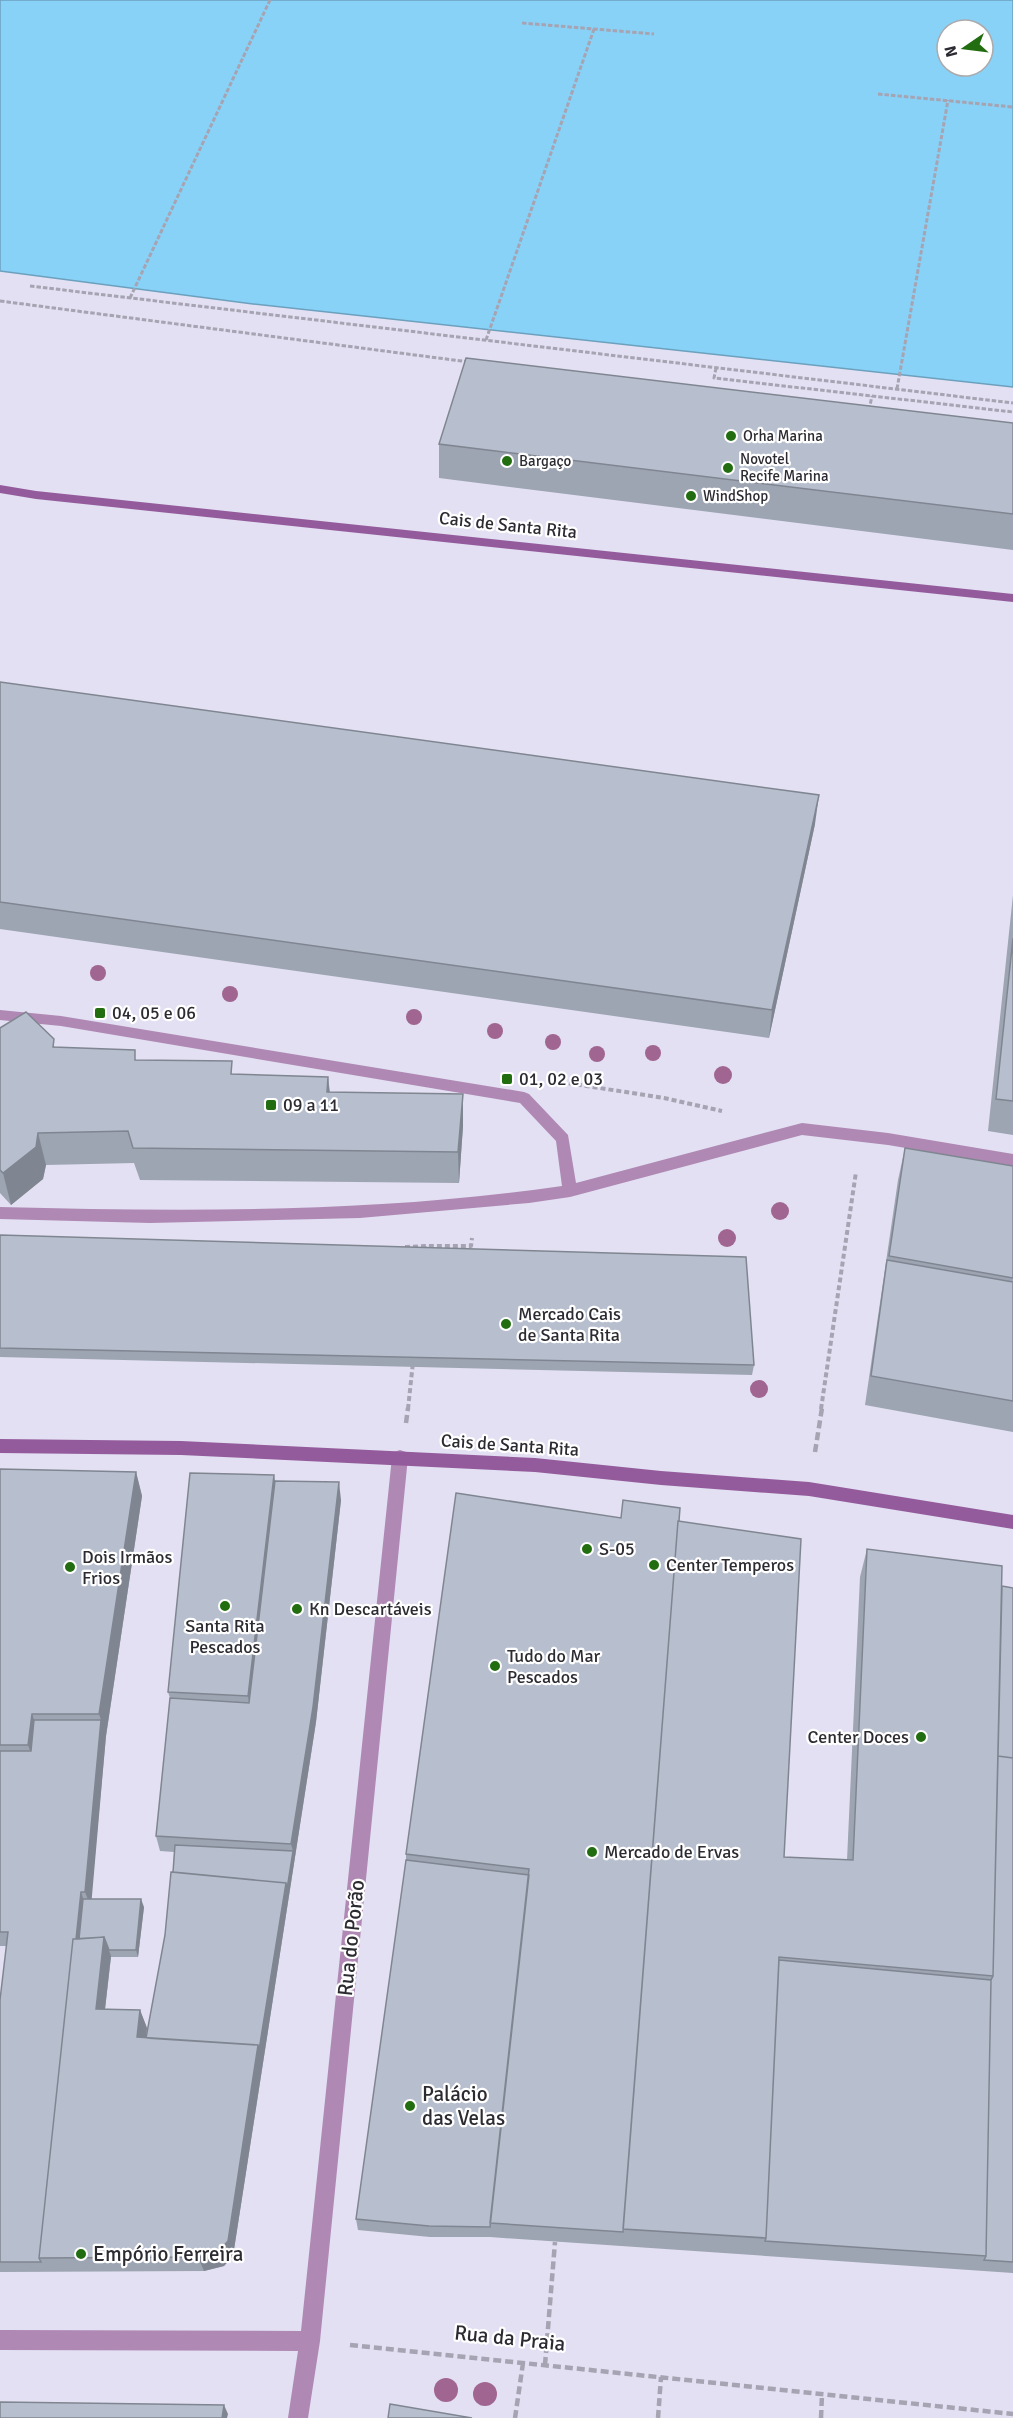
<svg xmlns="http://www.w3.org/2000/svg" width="1013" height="2418" font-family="Signika,sans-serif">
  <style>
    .water { fill: #88d2f8; stroke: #6ca0bd; stroke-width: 1.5; fill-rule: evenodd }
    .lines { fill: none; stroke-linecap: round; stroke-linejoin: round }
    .path-far2 { stroke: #a6a4b2; stroke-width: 3; stroke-dasharray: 4.5 2; stroke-linecap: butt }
    .path-far1 { stroke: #a6a4b2; stroke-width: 4; stroke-dasharray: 5 3; stroke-linecap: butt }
    .path { stroke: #a6a4b2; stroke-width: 4.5; stroke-dasharray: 8 4; stroke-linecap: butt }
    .service { fill: #af88b4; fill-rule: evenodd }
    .minor { fill: #af88b4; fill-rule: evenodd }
    .secondary { fill: #945b9c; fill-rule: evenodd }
    .tree { fill: #a06590 }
    .wall { fill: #9da4b2 }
    .shaded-wall { fill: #808691 }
    .building { fill: #b7bfcf; stroke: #808691; stroke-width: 1.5 }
    .poi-dot { fill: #216d10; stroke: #fff; stroke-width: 2 }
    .labels { text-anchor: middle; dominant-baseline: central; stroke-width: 4.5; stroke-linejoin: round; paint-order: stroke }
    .far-poi-label { font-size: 15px; fill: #2c2b32; stroke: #fff; text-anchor: start }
    .street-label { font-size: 18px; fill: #2c2b32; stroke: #fff }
    .poi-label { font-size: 18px; fill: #2c2b32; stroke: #fff; text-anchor: start }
    .near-street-label { font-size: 21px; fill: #2c2b32; stroke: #fff }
    .near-poi-label { font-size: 21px; fill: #2c2b32; stroke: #fff; text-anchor: start }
  </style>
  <rect width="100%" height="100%" fill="#e2e0f2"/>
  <!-- water -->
  <path class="water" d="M0 0H1013V387L253 304 0 271ZM947 30H983V66H947Z"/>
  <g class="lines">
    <!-- path-far2 -->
    <path class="path-far2" d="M522 23 654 34
      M878 94 1013 107
      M30 286 1013 403
      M130 298 270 0
      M0 301 469 362
      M486 340 594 29
      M716 368 714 378 1013 412
      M897 389 948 100
      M869 410 872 396"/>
    <!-- path-far1 -->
    <path class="path-far1" d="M561 1082 664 1098 722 1111
      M407 1245V1247L425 1246
      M424 1250 425 1246H471L472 1238
      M408 1409 413 1362
      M821 1409 856 1172"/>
    <!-- path -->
    <path class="path" d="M406 1423 408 1408
      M815 1452 822 1408
      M350 2345 1013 2414
      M545 2365 555 2242
      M515 2418 523 2363
      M658 2418 661 2377
      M821 2418 822 2395"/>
    <!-- service -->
    <path class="service" d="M0 1010 61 1016 524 1092 529 1094 568 1135 576 1183 802 1123 888 1133 1013 1154V1166L888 1145 802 1135 570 1197 529 1203 360 1218 150 1223 0 1219V1207C187 1212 376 1213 562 1186L556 1141 520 1103 61 1026 0 1020Z"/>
    <!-- minor -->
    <path class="minor" d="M400 1450 406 1452 408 1457 320 2341 308 2418H288L298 2351 0 2350V2330L301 2331 392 1457 394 1452Z"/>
    <!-- secondary -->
    <path class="secondary" d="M0 485 36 491 1013 594V602L36 499 0 493Z
      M0 1439 181 1441 535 1458 661 1471 809 1482 1013 1515V1529L809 1496 661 1485 535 1472 181 1455 0 1453Z"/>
  </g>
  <!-- trees -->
  <g class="tree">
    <circle cx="98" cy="973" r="8"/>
    <circle cx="230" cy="994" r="8"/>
    <circle cx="414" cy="1017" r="8"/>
    <circle cx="495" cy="1031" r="8"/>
    <circle cx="553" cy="1042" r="8"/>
    <circle cx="653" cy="1053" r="8"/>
    <circle cx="597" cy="1054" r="8"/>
    <circle cx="723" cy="1075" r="9"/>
    <circle cx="780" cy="1211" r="9"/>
    <circle cx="727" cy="1238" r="9"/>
    <circle cx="759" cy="1389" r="9"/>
    <circle cx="446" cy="2390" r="12"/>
    <circle cx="485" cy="2394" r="12"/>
  </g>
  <!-- wall -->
  <path class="wall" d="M1013 423V550L439 478V444Z
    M0 682 815 824 769 1038 0 929Z
    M1013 895V1135L988 1131Z
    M0 1028 56 1047 136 1060 234 1074 328 1077 330 1092 463 1126 459 1183 140 1180 134 1163 46 1165 43 1179 11 1205 0 1193Z
    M905 1148 1013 1166V1432L865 1405 898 1180Z
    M0 1235 754 1365 752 1375 0 1357Z
    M0 1469 136 1472 142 1496 106 1736 91 1899 144 1907 138 1957H111L105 2009 140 2010 147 2028 146 2038 165 1935 173 1872 174 1852 160 1851 156 1836 170 1698 168 1692 275 1481 341 1500 316 1722 233 2256 224 2266 204 2271 0 2272V1992L1 1994 7 1946H0Z
    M621 1518 784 1857 847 1860 860 1577 867 1549 1002 1586 1013 1588V2273L490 2237H430L358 2230 356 2219 406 1860V1854Z"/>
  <!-- shaded-wall -->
  <path class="shaded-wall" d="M819 795 815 824 769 1038 772 1010Z
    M328 1077 331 1109 327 1092Z
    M463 1094V1126L459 1183 458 1152Z
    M38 1133 46 1165 43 1179 11 1205 3 1173Z
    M136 1472 142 1496 106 1736 91 1907 85 1892 101 1720 99 1714Z
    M274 1475 278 1499 252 1718 248 1696Z
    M339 1482 341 1500 316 1722 233 2256 224 2266 204 2271 198 2257 258 2045 286 1883 293 1851 291 1844Z
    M32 1714 40 1736 36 1767 28 1745Z
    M81 1892 86 1907 42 2258Z
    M141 1899 144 1907 138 1957 136 1950Z
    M104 1937 111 1956 103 2027 96 2009Z
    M140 2010 147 2028 144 2055 137 2037Z
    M224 2405 228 2414 227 2418H222Z"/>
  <!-- building -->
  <path class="building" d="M466 358 1013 423V514L439 444Z
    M0 682 819 795 772 1010 0 902Z
    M1013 938V1101L996 1099Z
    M26 1012 54 1039 53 1047 135 1050V1060L232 1061 231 1074 328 1077 327 1092 463 1094 458 1152 133 1148 128 1131 38 1133 36 1147 3 1173 0 1170V1028Z
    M905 1148 1013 1166V1278L889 1256Z
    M0 1235 746 1257 754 1365 0 1348Z
    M887 1260 1013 1282V1401L871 1376Z
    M0 1469 136 1472 99 1714H32L28 1745H0Z
    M190 1473 274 1475 248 1696 168 1692Z
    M275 1481 339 1482 313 1707 291 1844 156 1836 170 1698 249 1703Z
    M456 1493 621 1518 623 1500 680 1508 679 1521H678L623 2232 490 2223 529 1869 406 1854Z
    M678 1521 801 1539 784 1857 853 1860 867 1549 1002 1566 993 1976 779 1957 766 2238 623 2229Z
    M1002 1586 1013 1588V1758L998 1756Z
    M34 1720H101L85 1892H81L76 1939H73L39 2258 41 2262H0V2000L8 1932H0V1751H31Z
    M998 1756 1013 1758V2262L984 2260 986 2256 991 1980 993 1976Z
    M175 1845 293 1851 287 1889 286 1883 173 1872Z
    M406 1860 529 1875 490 2227 429 2226 356 2219Z
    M171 1872 286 1883 259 2050 258 2045 146 2038 165 1935Z
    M83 1899H141L136 1950H109L104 1937 79 1939Z
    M104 1937 96 2009 140 2010 137 2037 258 2045 228 2241 218 2252 198 2257 39 2258 73 1939Z
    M779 1960 991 1980 986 2256 765 2241 766 2238Z
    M0 2402 224 2405 222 2418H0Z
    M390 2404 472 2418H388Z"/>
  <!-- markers -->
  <g class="poi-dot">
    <circle cx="731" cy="436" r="6"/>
    <circle cx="507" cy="461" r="6"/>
    <circle cx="728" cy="468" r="6"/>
    <circle cx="691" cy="496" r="6"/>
    <rect x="94" y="1007" width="12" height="12" rx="3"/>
    <rect x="501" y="1073" width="12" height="12" rx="3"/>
    <rect x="265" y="1099" width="12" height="12" rx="3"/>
    <circle cx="506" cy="1324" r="6"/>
    <circle cx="587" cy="1549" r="6"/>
    <circle cx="654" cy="1565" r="6"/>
    <circle cx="70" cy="1567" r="6"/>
    <circle cx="225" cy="1606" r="6"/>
    <circle cx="297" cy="1609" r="6"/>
    <circle cx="495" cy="1666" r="6"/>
    <circle cx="921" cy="1737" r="6"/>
    <circle cx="592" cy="1852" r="6"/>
    <circle cx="410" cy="2106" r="6"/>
    <circle cx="81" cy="2254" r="6"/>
  </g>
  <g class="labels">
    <!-- far-poi labels -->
    <g class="far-poi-label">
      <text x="743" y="436">Orha Marina</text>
      <text x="740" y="459">Novotel<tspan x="740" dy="17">Recife Marina</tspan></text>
      <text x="519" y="461">Bargaço</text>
      <text x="703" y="496">WindShop</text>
    </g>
    <!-- street labels -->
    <g class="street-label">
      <text transform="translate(508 525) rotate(6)">Cais de Santa Rita</text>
      <text transform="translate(510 1445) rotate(4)">Cais de Santa Rita</text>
    </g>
    <!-- poi labels -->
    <g class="poi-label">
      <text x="112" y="1013">04, 05 e 06</text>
      <text x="519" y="1079">01, 02 e 03</text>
      <text x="283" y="1105">09 a 11</text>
      <text x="518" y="1314">Mercado Cais<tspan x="518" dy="21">de Santa Rita</tspan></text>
      <text x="599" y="1549">S-05</text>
      <text x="82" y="1557">Dois Irmãos<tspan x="82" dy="21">Frios</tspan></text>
      <text x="666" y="1565">Center Temperos</text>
      <text x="309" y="1609">Kn Descartáveis</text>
      <text x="225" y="1626" text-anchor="middle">Santa Rita<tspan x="225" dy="21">Pescados</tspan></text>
      <text x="507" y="1656">Tudo do Mar<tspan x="507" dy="21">Pescados</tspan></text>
      <text x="909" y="1737" text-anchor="end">Center Doces</text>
      <text x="604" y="1852">Mercado de Ervas</text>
    </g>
    <!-- near-street labels -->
    <g class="near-street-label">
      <text transform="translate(351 1938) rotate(-84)">Rua do Porão</text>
      <text transform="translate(510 2338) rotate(6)">Rua da Praia</text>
    </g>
    <!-- near-poi labels -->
    <g class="near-poi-label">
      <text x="422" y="2094">Palácio<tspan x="422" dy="24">das Velas</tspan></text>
      <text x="93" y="2254">Empório Ferreira</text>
    </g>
  </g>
  <!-- north arrow -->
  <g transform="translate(965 48) rotate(256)"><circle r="28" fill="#ffffff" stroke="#abaaad" stroke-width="1.5"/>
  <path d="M0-4.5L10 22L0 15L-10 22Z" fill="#216d10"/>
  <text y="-9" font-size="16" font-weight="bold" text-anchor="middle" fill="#2c2b32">N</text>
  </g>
</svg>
